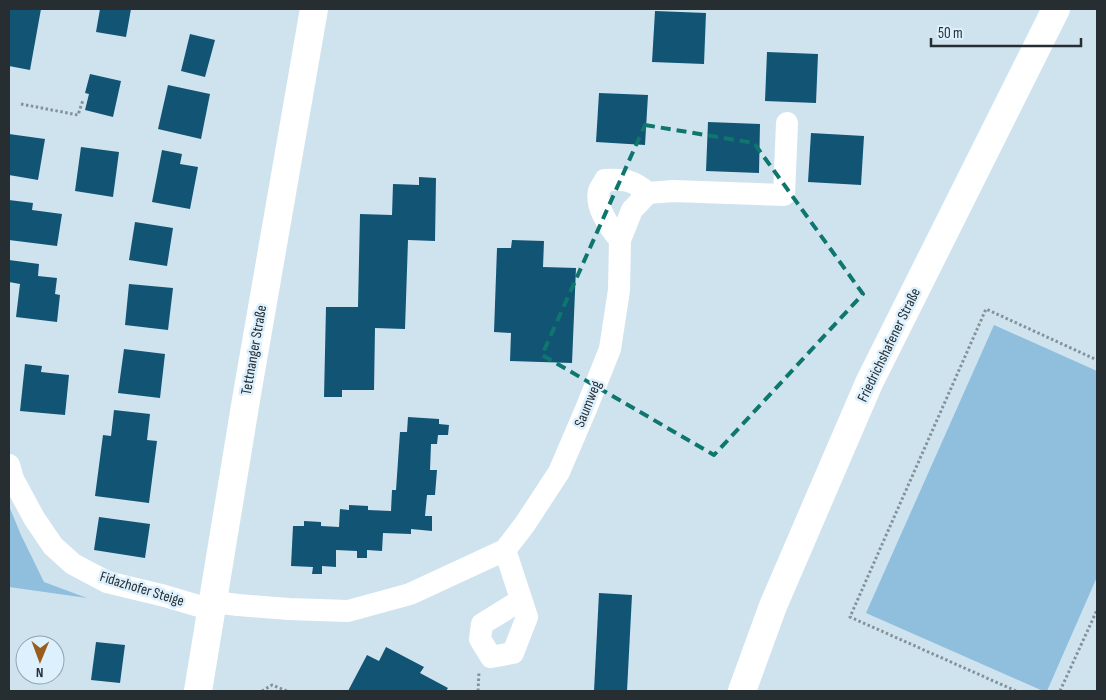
<svg xmlns="http://www.w3.org/2000/svg" width="1106" height="700" font-family="'Sofia Sans Condensed',sans-serif">
  <style>
    .green { fill: #8fbfdc }
    .building { fill: #115474 }
    .lines { fill: none; stroke-linecap: round; stroke-linejoin: round }
    .path { stroke: #83929a; stroke-width: 3; stroke-dasharray: 2.5 2.5; stroke-linecap: butt }
    .street { stroke: #fff; stroke-width: 22 }
    .secondary { stroke: #fff; stroke-width: 28 }
    .marked { fill: none; stroke: #0f766e; stroke-width: 4; stroke-dasharray: 10 6; stroke-linejoin: round }
    .labels { text-anchor: middle; dominant-baseline: central; stroke-width: 5; stroke-linejoin: round; paint-order: stroke }
    .street-label { font-size: 15px; fill: #262e32; stroke: #dcf0fd }
  </style>
  <rect width="100%" height="100%" fill="#cfe3ef"/>
  <!-- green -->
  <path class="green" d="M994 325 1097 371V577L1047 691H1043L866 613Z
    M9 506 21 535 44 582 87 598 9 587Z"/>
  <!-- building -->
  <path class="building" d="M9 9H41L30 70 9 66Z
    M100 9H131L126 37 96 32Z
    M655 11 706 13 704 64 652 62Z
    M190 34 215 40 205 77 181 71Z
    M767 52 818 54 816 103 765 101Z
    M90 74 121 81 113 117 85 110 89 94 85 93Z
    M168 85 210 94 201 139 158 129Z
    M599 93 648 95 645 145 596 142Z
    M708 122 760 124 759 173 706 171Z
    M811 133 864 136 861 185 808 182Z
    M9 134 45 139 38 180 9 175Z
    M81 147 119 152 113 197 75 191Z
    M162 150 182 154 180 164 198 167 190 209 152 202Z
    M419 177 436 178 435 241 408 240 405 329 375 328 374 390H342V397H324L326 307H358L360 214 392 215 393 184 419 185Z
    M9 200 33 203 32 210 62 214 57 246 9 240 10 225H9Z
    M135 222 173 228 167 266 129 260Z
    M512 240 544 241 543 267 576 268 572 363 510 361 511 333 494 332 497 248H511Z
    M9 260 39 264 38 276 57 278 55 294 60 295 57 322 16 317 20 284 9 282Z
    M129 284 173 288 168 330 125 325Z
    M124 349 165 354 160 398 118 393Z
    M25 364 42 366 41 372 69 375 65 415 20 411Z
    M114 410 150 414 147 440 157 441 149 503 95 496 103 435 111 436Z
    M408 417 439 419V424L449 425 448 435H438L437 444H431L430 470H437L435 495H427L425 516H432V531L411 529V534L383 533 382 551 367 550V558H357V551L336 550V567L322 566V574H312L313 567 291 566 293 526H304V521L321 522V526L339 527 340 509 349 510V505L368 506V510L391 511 392 490H396L400 432H407Z
    M99 517 150 524 145 558 94 550Z
    M599 593 632 595 627 691H594Z
    M96 642 125 645 120 683 91 680Z
    M386 647 424 667 420 673 448 688 446 691H348L367 655 379 661Z"/>
  <g class="lines">
    <!-- path -->
    <path class="path" d="M21 104 78 115 83 100
      M262 691 272 685 287 691
      M478 691 479 672
      M1016 691 850 617 986 309 1097 360
      M1060 691 1097 610"/>
    <!-- street -->
    <path class="street" d="M620 240C610 228 595 207 599 191 600 187 604 183 605 180 625 179 633 180 648 193
      M9 465 13 479 34 518 53 546 73 564 107 582 165 596 212 610
      M505 550 527 617 513 653 491 657 480 639 482 624 521 600
      M214 602 238 605 289 609 348 611 410 594 505 550 525 524 559 472 586 409 610 349 619 290 620 240 632 210 648 193 673 191 784 195 787 123"/>
    <!-- secondary -->
    <path class="secondary" d="M198 691 247 394 314 9
      M742 691 773 606 869 383 1056 9"/>
  </g>
  <!-- marked area -->
  <path class="marked" d="M645 125 754 143 863 294 714 455 542 355Z"/>
  <g class="labels">
    <!-- street labels -->
    <g class="street-label">
      <text transform="translate(889 345) rotate(-64)">Friedrichshafener Straße</text>
      <text transform="translate(254 350) rotate(-80)">Tettnanger Straße</text>
      <text transform="translate(588 404) rotate(-68)">Saumweg</text>
      <text transform="translate(142 589) rotate(17)">Fidazhofer Steige</text>
    </g>
  </g>
  <!-- border -->
  <rect width="1106" height="700" fill="none" stroke="#262e32" stroke-width="20"/>
  <!-- north arrow -->
  <g transform="translate(40 660) rotate(181)"><circle r="24" fill="#dcf0fd" stroke="#93a2ac"/>
  <path d="M0-4L9 19L0 12L-9 19Z" fill="#985d1c"/>
  <text y="-8" font-size="14" font-weight="bold" text-anchor="middle" fill="#262e32">N</text>
  </g>
  <!-- scale -->
  <path d="M931 38v8h150v-8" fill="none" stroke="#262e32" stroke-width="2.5"/>
  <text x="938" y="38" font-size="15" fill="#262e32" stroke="#dcf0fd" stroke-width="4" paint-order="stroke">50 m</text>
</svg>
